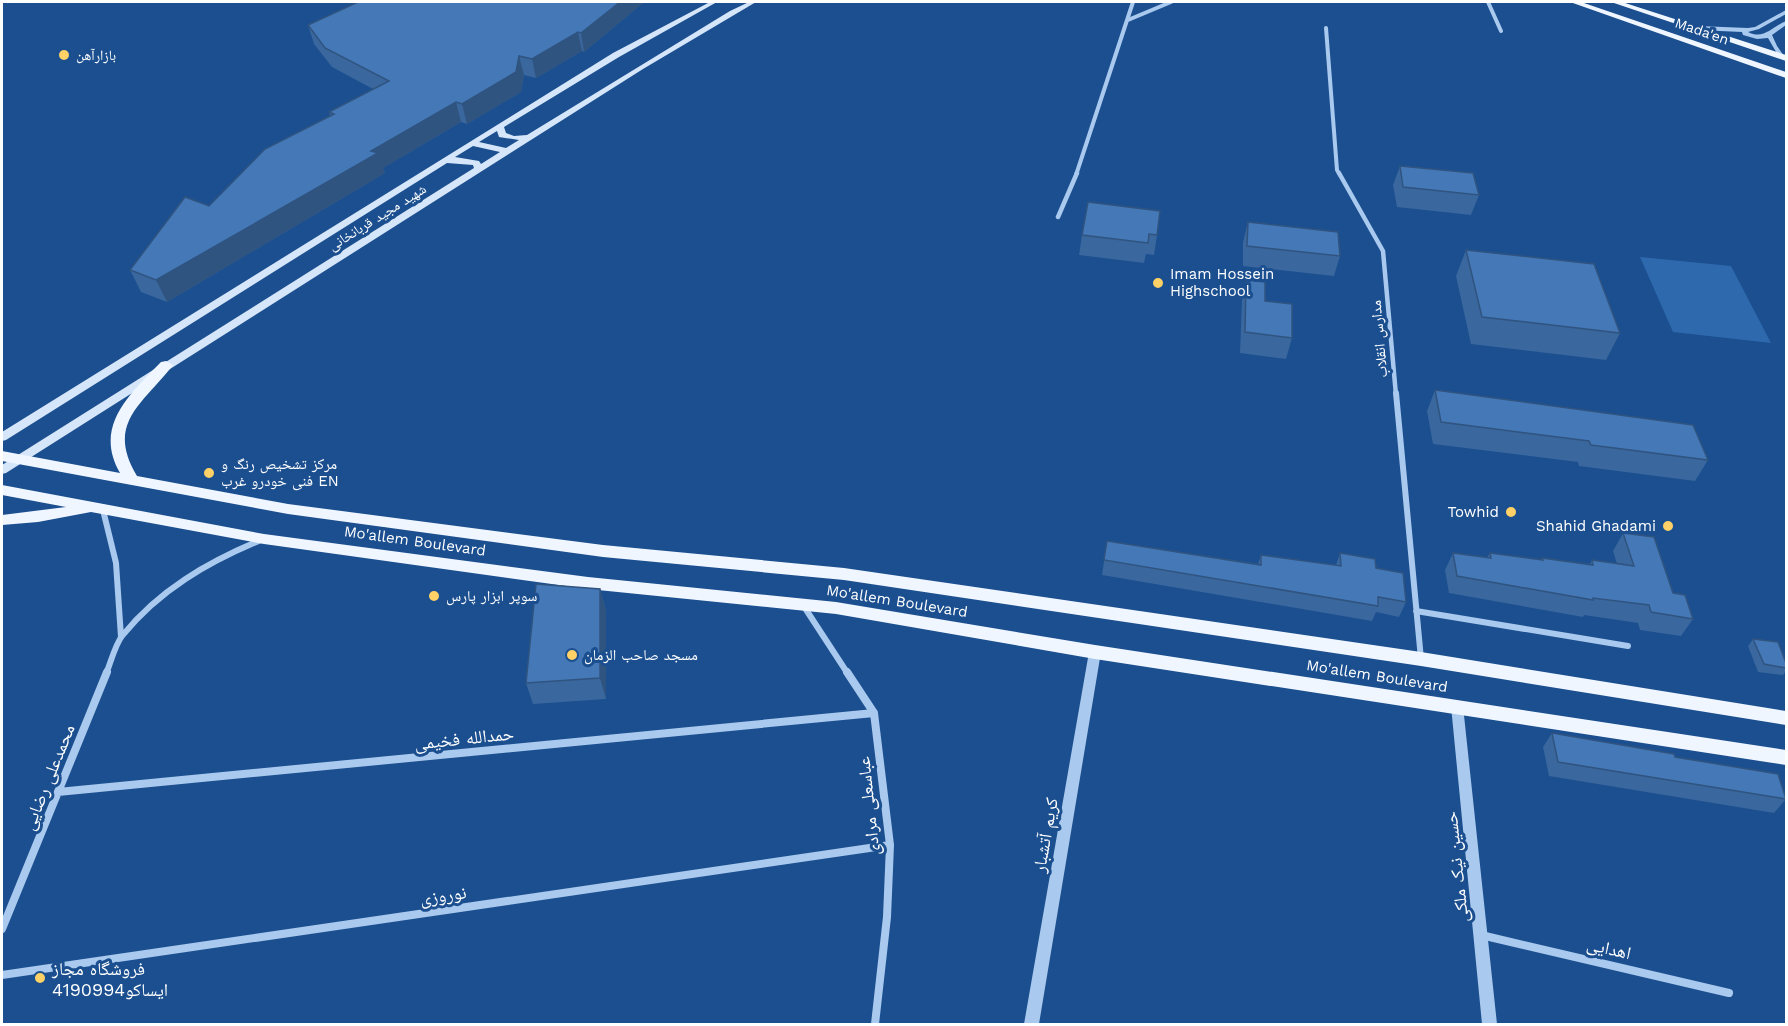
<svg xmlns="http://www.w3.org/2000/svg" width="1788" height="1026" font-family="'Work Sans','Noto Naskh Arabic',sans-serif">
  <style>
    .green { fill: #2e69ad }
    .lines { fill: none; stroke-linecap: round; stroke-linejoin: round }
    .minor-far3 { stroke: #a9c9ee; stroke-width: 4 }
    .minor-far2 { stroke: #a9c9ee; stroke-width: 4.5 }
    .minor-far1 { stroke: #a9c9ee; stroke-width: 6 }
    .minor { stroke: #a9c9ee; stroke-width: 8 }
    .tertiary { fill: #a9c9ee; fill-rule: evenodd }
    .secondary { fill: #d6e6fa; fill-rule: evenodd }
    .primary { fill: #f0f6ff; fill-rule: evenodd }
    .wall { fill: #3a679d }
    .shaded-wall { fill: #305480 }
    .building { fill: #4478b7; stroke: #305480; stroke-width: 1.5 }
    .poi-dot { fill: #ffd166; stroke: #1b4f8f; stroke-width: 2 }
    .labels { text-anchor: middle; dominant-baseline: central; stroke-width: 6; stroke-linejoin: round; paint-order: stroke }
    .far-street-label { font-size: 14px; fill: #fff; stroke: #1b4f8f }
    .far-poi-label { font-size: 14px; fill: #fff; stroke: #1b4f8f; text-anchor: start }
    .poi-label { font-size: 15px; fill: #fff; stroke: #1b4f8f; text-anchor: start }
    .street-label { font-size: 15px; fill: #fff; stroke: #1b4f8f }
    .near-street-label { font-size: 18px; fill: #fff; stroke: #1b4f8f }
    .near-poi-label { font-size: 18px; fill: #fff; stroke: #1b4f8f; text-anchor: start }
  </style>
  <rect width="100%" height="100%" fill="#1b4f8f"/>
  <!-- green -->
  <path class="green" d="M1640 257 1731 266 1771 343 1673 332Z"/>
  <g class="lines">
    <!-- minor-far3 -->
    <path class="minor-far3" d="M1488 2 1501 31
      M1128 20 1171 2
      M1326 28 1337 170 1340 175
      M1076 175 1133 2"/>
    <!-- minor-far2 -->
    <path class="minor-far2" d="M1339 173 1383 251 1396 395
      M1058 217 1077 173"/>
    <!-- minor-far1 -->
    <path class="minor-far1" d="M1396 393 1421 659
      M103 510 116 563 121 637
      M803 605 848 674
      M1416 611 1628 646
      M106 674C111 662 115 645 122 636 159 590 208 562 261 540"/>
    <!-- minor -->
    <path class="minor" d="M847 672 874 713 890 845 887 917 875 1024
      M58 792 874 713
      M2 929 107 672
      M1481 935 1729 993
      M2 975 890 845"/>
    <!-- tertiary -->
    <path class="tertiary" d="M1786 10V14L1759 29 1748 32C1764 40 1772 27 1786 21V25L1772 35 1777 46 1784 56 1781 58 1779 57 1768 38 1757 39 1743 35 1742 32 1698 30 1695 28 1698 26 1748 28 1755 27Z
      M1095 647 1099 649 1101 652 1039 1024H1024L1089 652 1091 649Z
      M1457 701 1461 702 1463 706 1497 1024H1482L1451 706 1453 702Z"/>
    <!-- secondary -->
    <path class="secondary" d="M710 2H717L619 57 504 127 506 133 514 136 527 135 730 11 749 2H756L643 69 6 473 2 474V465L474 168 473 165 447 163 6 440 2 441V432L613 53ZM497 131 499 137 519 140 506 148 479 142ZM473 146 500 152 481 164 479 161 455 157Z"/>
    <!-- primary -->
    <path class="primary" d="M1570 2H1581L1786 72V78Z
      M1611 2H1622L1786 55V61Z
      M166 361 173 365C143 404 105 423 137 476L288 504 603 545 844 568 1421 652 1786 711V725L1421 666 844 580 603 557 288 514 2 461V451L120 473C93 426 130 394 161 362Z
      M2 485 264 534 588 577 836 602 1095 645 1786 750V765L1095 659 836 614 588 589 264 544 91 512 38 522 2 525V515L66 507 2 495Z"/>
  </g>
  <!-- wall -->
  <path class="wall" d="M358 2H644L584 52 582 51 536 78 524 75 521 92 467 124 461 122 383 168 385 173 167 302 141 292 130 270 209 206 330 115 329 112 373 89 332 67 314 44 308 25Z
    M1400 166 1479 195 1471 215 1397 207 1393 185Z
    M1088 202 1157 235 1154 255 1146 254 1144 263 1079 255 1082 235Z
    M1248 222 1340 256 1334 276 1243 266V242Z
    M1466 250 1620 333 1606 360 1471 344 1456 276Z
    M1246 280 1265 301 1292 338 1286 359 1240 353 1242 300Z
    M1435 390 1708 460 1695 481 1579 466 1578 462 1433 444 1427 411Z
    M1623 533 1673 593 1693 619 1681 636 1640 630 1638 623 1584 615 1583 617 1449 593 1445 570 1453 553 1487 558 1490 553 1541 560 1542 558 1590 564 1592 560 1617 564 1613 551Z
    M1107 541 1258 564 1261 555 1336 565 1340 553 1376 568 1406 602 1399 617 1376 612 1372 621 1102 575Z
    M600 589 606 610V699L533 704 526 683Z
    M1753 639 1786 663V671L1783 675 1758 672 1748 646Z
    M1552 733 1675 757 1786 799 1774 813 1549 776 1543 747Z"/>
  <!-- shaded-wall -->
  <path class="shaded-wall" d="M620 2H644L584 52 581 33Z
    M578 32 582 51 536 78 532 59Z
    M519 56 524 75 521 92 467 124 462 104Z
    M456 102 461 122 383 168 385 173 167 302 156 280 371 151Z
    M600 589 606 610V699L600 678Z"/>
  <!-- building -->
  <path class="building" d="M358 2H620L581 33 578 32 532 59 519 56 516 72 462 104 456 102 371 151 378 153 156 280 130 270 185 197 209 206 265 149 334 114 329 112 389 81 325 48 308 25Z
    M1400 166 1473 173 1479 195 1403 187Z
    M1088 202 1160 211 1157 235 1149 234 1148 243 1082 235Z
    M1248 222 1338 232 1340 256 1247 246Z
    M1466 250 1594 264 1620 333 1482 317Z
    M1246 280 1265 282V301L1292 304V338L1245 332Z
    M1435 390 1693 425 1708 460 1591 445 1589 441 1441 422Z
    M1623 533 1654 537 1673 593 1685 595 1693 619 1651 612 1649 605 1593 598V600L1457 576 1453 553 1491 558 1490 553 1543 560 1542 558 1593 565 1592 560 1634 566Z
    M1107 541 1261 565V555L1341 566 1340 553 1375 559 1376 568 1403 573 1406 602 1378 597V606L1104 560Z
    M536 584 600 589V678L526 683Z
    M1753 639 1778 642 1786 663V668L1764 664Z
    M1552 733 1674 754 1675 757 1778 774 1786 799 1558 762Z"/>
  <!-- markers -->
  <g class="poi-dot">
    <circle cx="64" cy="55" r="6"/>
    <circle cx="1158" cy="283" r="6"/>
    <circle cx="209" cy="473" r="6"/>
    <circle cx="1511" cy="512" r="6"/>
    <circle cx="1668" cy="526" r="6"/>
    <circle cx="434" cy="596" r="6"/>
    <circle cx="572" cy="655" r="6"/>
    <circle cx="40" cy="978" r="6"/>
  </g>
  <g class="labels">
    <!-- far-street labels -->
    <g class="far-street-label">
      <text transform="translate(1702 31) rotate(19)">Mada'en</text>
      <text transform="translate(377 217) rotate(-32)">شهید مجید قربانخانی</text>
    </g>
    <!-- far-poi labels -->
    <g class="far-poi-label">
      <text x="76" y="55">بازارآهن</text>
    </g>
    <!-- poi labels -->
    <g class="poi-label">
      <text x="1170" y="274">Imam Hossein<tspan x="1170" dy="17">Highschool</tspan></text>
      <text x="221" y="464">مرکز تشخیص رنگ و<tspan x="221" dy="17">فنی خودرو غرب EN</tspan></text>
      <text x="1499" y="512" text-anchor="end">Towhid</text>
      <text x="1656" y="526" text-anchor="end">Shahid Ghadami</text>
      <text x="446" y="596">سوپر ابزار پارس</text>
      <text x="584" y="655">مسجد صاحب الزمان</text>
    </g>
    <!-- street labels -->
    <g class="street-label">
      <text transform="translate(1379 339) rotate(-95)">مدارس انقلاب</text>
      <text transform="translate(415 541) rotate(8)">Mo'allem Boulevard</text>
      <text transform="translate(897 601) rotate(9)">Mo'allem Boulevard</text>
      <text transform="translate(1377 676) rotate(9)">Mo'allem Boulevard</text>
    </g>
    <!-- near-street labels -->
    <g class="near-street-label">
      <text transform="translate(464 738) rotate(-6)">حمدالله فخیمی</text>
      <text transform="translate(48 777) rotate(-68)">محمدعلی رضایی</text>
      <text transform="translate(868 806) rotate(-96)">عباسعلی مرادی</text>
      <text transform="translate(1045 835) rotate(-80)">کریم آتشبار</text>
      <text transform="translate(1456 867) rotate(-96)">حسین نیک ملکی</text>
      <text transform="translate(443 895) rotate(-8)">نوروزی</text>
      <text transform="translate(1609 948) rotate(13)">اهدایی</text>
    </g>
    <!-- near-poi labels -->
    <g class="near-poi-label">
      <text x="52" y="968">فروشگاه مجاز<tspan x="52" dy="21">ایساکو4190994</tspan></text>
    </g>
  </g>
  <!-- border -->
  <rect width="1788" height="1026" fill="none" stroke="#ffffff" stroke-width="6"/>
</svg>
